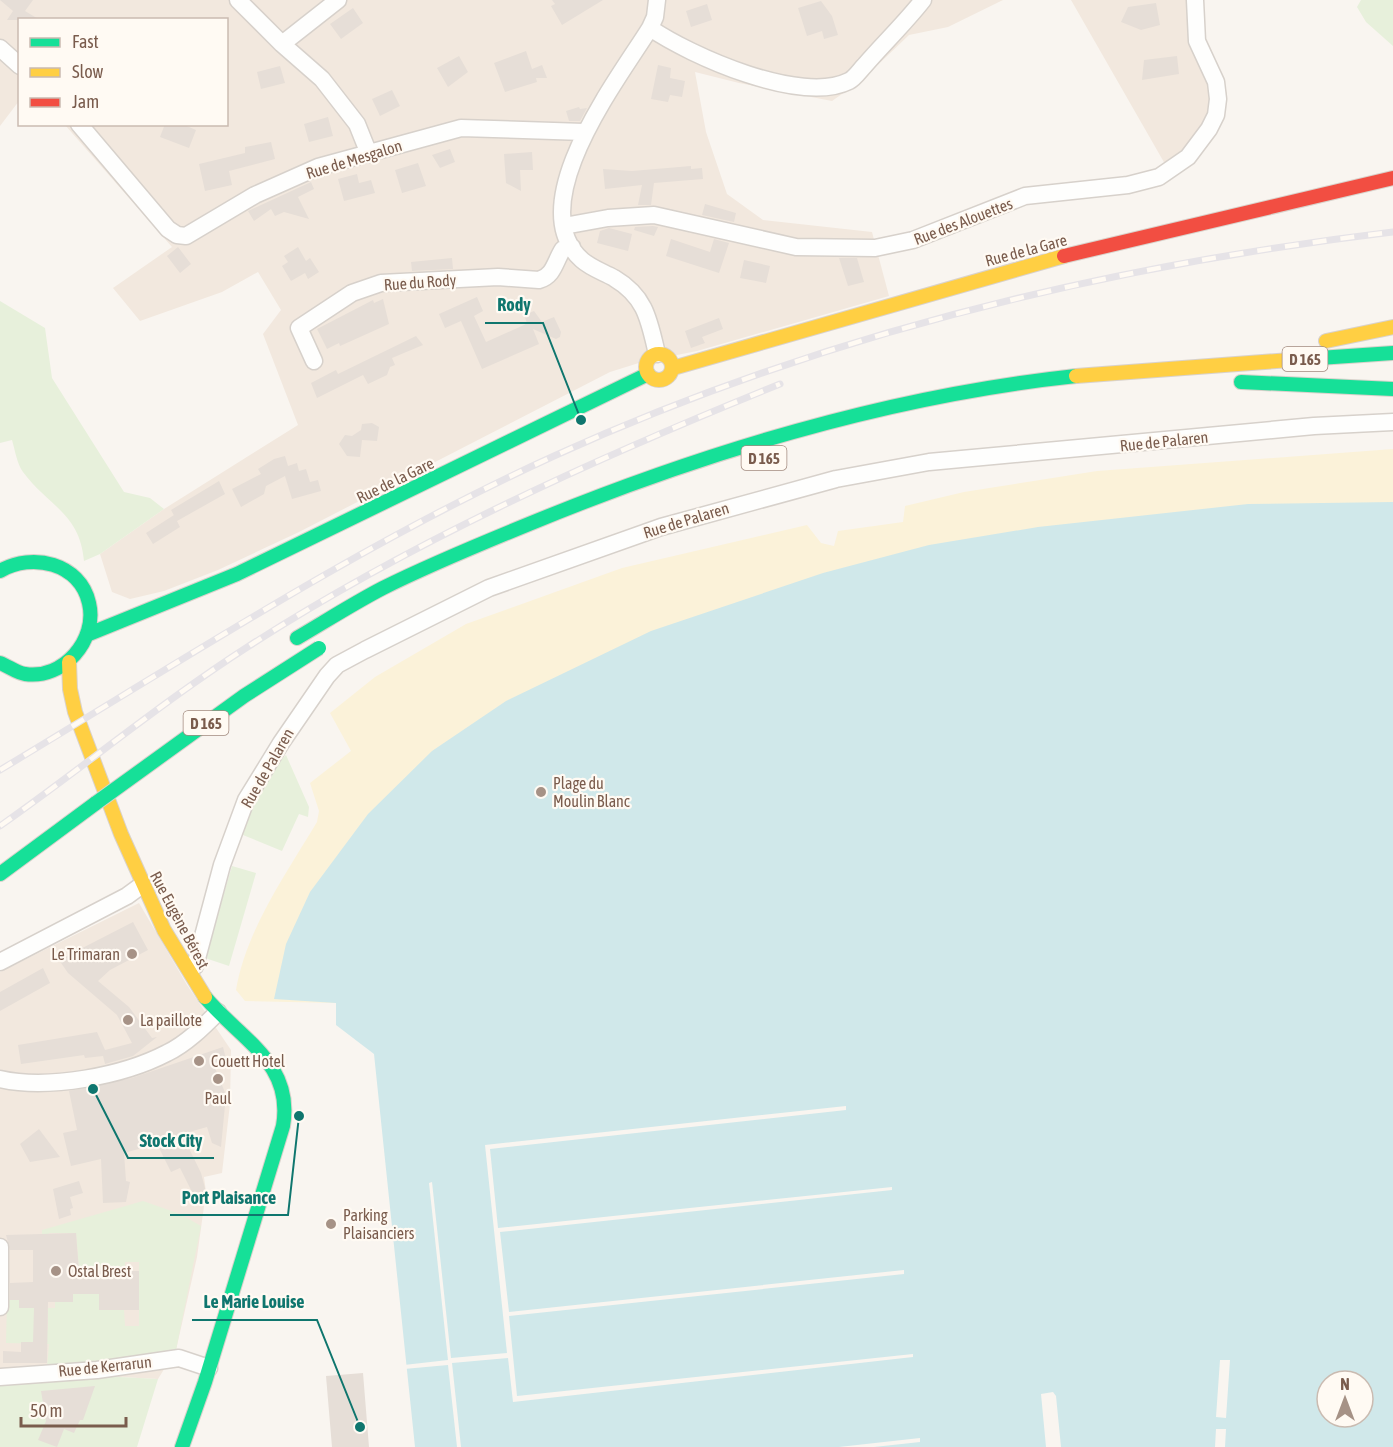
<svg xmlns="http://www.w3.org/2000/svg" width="1393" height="1447" font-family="'Asap Condensed',sans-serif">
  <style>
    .residential { fill: #f2e8de }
    .green { fill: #e7f0db }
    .sand { fill: #fbf2d9 }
    .water { fill: #d0e8ea; fill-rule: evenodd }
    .pier { fill: #f9f5f0 }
    .building { fill: #e6ded7 }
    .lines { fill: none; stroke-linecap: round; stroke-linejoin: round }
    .street-casing { stroke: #d7d1cb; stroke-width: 19 }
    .fast-casing { stroke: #d9d2cb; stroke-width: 16 }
    .slow-casing { stroke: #d9d2cb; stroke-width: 16 }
    .jam-casing { stroke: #d9d2cb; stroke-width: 16 }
    .street { stroke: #fefefd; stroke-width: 16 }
    .fast { stroke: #16e098; stroke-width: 14 }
    .slow { stroke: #ffcf43; stroke-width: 14 }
    .jam { stroke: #f24e42; stroke-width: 14 }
    .rail-casing { stroke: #e6e3e7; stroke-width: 7 }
    .rail { stroke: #fffaf3; stroke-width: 4.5; stroke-dasharray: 14; stroke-linecap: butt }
    .fast-bridge-casing { stroke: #dad1cc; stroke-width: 16; stroke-linecap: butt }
    .fast-bridge { stroke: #16e098; stroke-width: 14 }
    .poi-dot { fill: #a69286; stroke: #fffaf3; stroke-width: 2 }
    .labels { text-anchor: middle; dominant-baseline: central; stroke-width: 4.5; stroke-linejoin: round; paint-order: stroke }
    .shield { fill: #fffaf3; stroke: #a28b7f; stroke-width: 1.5 }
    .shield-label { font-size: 15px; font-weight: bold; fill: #7a5c4d }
    .street-label { font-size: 16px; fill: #7a5c4d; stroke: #fffaf3 }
    .poi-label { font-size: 16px; fill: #7a5c4d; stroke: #fffaf3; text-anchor: start }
    .leader { fill: none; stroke: #0f766e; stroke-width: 2 }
    .callout-dot { fill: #0f766e; stroke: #fffaf3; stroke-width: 2 }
    .callout-label { font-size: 18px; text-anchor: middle; font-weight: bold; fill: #0f766e; stroke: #fffaf3; stroke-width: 4.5; stroke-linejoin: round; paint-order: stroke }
  </style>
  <rect width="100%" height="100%" fill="#f9f5f0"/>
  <!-- residential -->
  <path class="residential" d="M0 0H1003L948 27 909 35 862 80 832 101 739 83 695 72 706 132 727 194 763 220 872 232 889 296 697 351 642 362 610 372 299 532 218 570 164 591 130 599 112 592 100 554 164 509 298 425 263 334 281 310 258 272 222 292 140 321 113 288 172 247 65 125 226 124V20H20L19 101 0 126Z
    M1071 0H1199L1206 49 1227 93 1219 128 1165 164Z
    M139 903 187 985 231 1050 230 1104 222 1173 204 1177 206 1192 197 1257 176 1350 158 1379 101 1376 0 1383V972Z"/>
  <!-- green -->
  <path class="green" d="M1361 0H1393V46L1366 22 1357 7Z
    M0 301 45 328 52 378 124 492 150 498 164 509 100 554 84 561C80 513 48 506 23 472 17 464 15 450 12 440L0 443Z
    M286 755 309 807 308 817 299 814 282 851 243 835C251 808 264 773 286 755Z
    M232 866 256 873 229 966 205 958Z
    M143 1201 180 1214 201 1226 176 1350 97 1364 47 1367 49 1344 6 1343 7 1300H19L20 1308H34V1329L48 1330V1308H55V1302H73V1294L99 1287V1310H124L125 1326H139V1262H125V1271L112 1273 109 1268H79L76 1233H49V1236H42V1230Z
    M101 1376 158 1379 137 1447H0V1383Z"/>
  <!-- sand -->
  <path class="sand" d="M1393 449V673L336 1025V1003L245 1001 236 990C246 930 286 874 317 822L319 811 310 783 351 751 330 713 375 677 466 624 622 568 807 525 821 543 834 546 838 531 903 522 905 506 964 492 1097 471Z"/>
  <!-- water -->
  <path class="water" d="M1393 502V1447H415L374 1054 336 1025V1003L274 999 286 944 310 892 368 814 432 751 506 701 651 631 823 573 929 545 1038 527 1248 504ZM1327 1381H1363V1417H1327Z"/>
  <!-- pier -->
  <path class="pier" d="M846 1106V1110L490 1149 498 1228 892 1187V1190L500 1232 509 1312 904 1270V1274L509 1316 517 1396 913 1354V1357L513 1402 508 1358 452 1363 461 1447H457L448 1365 404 1369V1365L448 1360 429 1183 432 1182 451 1358 507 1353 485 1145Z
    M1220 1360H1230L1226 1418 1216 1417Z
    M1053 1392 1056 1396 1061 1447H1046L1041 1394Z
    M1216 1429H1226L1225 1447H1215Z
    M920 1438V1442L874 1447H839Z"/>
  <!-- building -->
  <path class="building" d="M0 0H33L25 11 40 20H7L13 11Z
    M552 0H603L562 25 551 6 555 4Z
    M821 1 832 16 838 35 824 39 822 31 807 36 798 8Z
    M1156 3 1160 25 1141 30 1121 22 1128 7Z
    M707 4 712 20 691 27 686 11Z
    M353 8 363 23 341 39 330 24Z
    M526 51 532 69 542 65 547 78H536L537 82 505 92 494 63Z
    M459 56 468 72 448 87 437 68Z
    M1177 56 1179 74 1142 80 1144 60Z
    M658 65 671 68 670 78 685 81 682 97 670 95 668 102 651 99Z
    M280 66 285 83 261 89 257 72Z
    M392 90 400 106 380 116 372 99Z
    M579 107 580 109 587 108 580 121H569L566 111Z
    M328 117 333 136 309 142 304 124Z
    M165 124H182L196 130 189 148 160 137Z
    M271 142 275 159 229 171 232 185 205 191 199 164 245 153V147Z
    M450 149 455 162 440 168 432 155Z
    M532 152 533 170H520L521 191 506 183 504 154Z
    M418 163 426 186 402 193 395 170Z
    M691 166V169L702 168 703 179 654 183 651 205H638L642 185 605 189 603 169 632 171Z
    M357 174 359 183 371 180 375 193 344 201 338 179Z
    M311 182 314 189 298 197 309 219 284 212 275 216 271 209 254 221 248 211Z
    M705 204 736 213 734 222 702 215Z
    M635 227 653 226 658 227 654 236 634 230Z
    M609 228 632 234 628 251 597 243 600 231Z
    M671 239 710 252 714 239 729 243 719 273 666 256Z
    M178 247 191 264 180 273 167 256Z
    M298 247 306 261 310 258 319 272 308 279 305 273 291 281 282 266 288 262 284 256Z
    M452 258 453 269 412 271 411 262Z
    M839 258H857L864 282 848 286Z
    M744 260 770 266 766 283 740 278Z
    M477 297 483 311 474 316 486 342 524 325 527 323 524 315 534 311 542 322 554 317 561 332 560 337 556 339 533 329 539 344 482 369 461 321 445 328 439 314Z
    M383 299 389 324 340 346 339 343 327 349 317 329 373 300 374 303Z
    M719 318 723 329 702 337 705 343 691 348 685 331Z
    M416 336 423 345 392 358 395 365 390 367 387 375 368 384 363 375 317 398 311 383 336 370 338 374Z
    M372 423 379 427 377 441 362 440 360 457 347 456 339 444 345 435 352 436 361 430 362 424Z
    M285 456 288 466 297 463 299 471 306 469 310 482 318 480 321 491 292 499 285 476 266 486 264 494 241 507 232 489 261 474 258 469 274 459Z
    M219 481 225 494 177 521 171 510Z
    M174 515 180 527 153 544 146 533Z
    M133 922 148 950 110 970 98 981 129 1007 152 1038 157 1037 133 1056 105 1064 103 1056 85 1058 84 1055 21 1064 18 1045 97 1032 105 1050 132 1043 117 1015 68 973 59 960Z
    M43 968 50 983 0 1011V992Z
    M223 1047 226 1059 213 1063 226 1095 221 1147 212 1143 207 1127 182 1134 201 1173 206 1192 195 1198 180 1168 171 1172 157 1144 124 1153 126 1181 130 1182 126 1202 103 1203 101 1159 71 1166 63 1133 77 1130 69 1091 132 1078Z
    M39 1129 60 1157 30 1162 20 1144Z
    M79 1181 83 1193 70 1197 73 1208 70 1209 71 1215 59 1219 53 1189Z
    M76 1233 79 1271H139V1310H99V1294H73V1302H48L47 1363H3V1351L21 1352V1342H33L34 1308H19V1300H10V1283L33 1282V1250H10L6 1235Z
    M363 1373 369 1447H332L326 1376Z
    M95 1386 83 1420H80L74 1433 64 1429 57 1447 38 1440 46 1421 41 1391Z"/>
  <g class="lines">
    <defs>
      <path id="street" d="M238 0 282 44 322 79 357 124 369 154
        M657 0 655 17 650 28C619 78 520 205 582 260 591 268 603 272 614 278 646 297 649 320 657 354
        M650 28C691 56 801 105 849 81 855 78 860 70 865 65 884 43 905 23 923 0
        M282 44 338 0
        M0 48 20 66
        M79 124 168 229 177 235 186 236 255 195 318 167 461 128 584 132
        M564 226 608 218 654 215 796 247 875 248 913 240 1025 196 1128 185 1159 177 1188 157 1209 129 1216 115 1218 99 1216 82 1197 41 1195 0
        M314 361 299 328 352 293 381 283 498 277 539 280C554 276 555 261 563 249L572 247
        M0 962 127 896 142 885
        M195 966 222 865 246 800 281 743 327 676 337 665 365 650 489 588 661 527 836 479 929 462 1314 426 1393 422
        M0 1079C48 1090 123 1076 167 1053 186 1044 203 1027 218 1012
        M0 1247V1307
        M0 1377 97 1370 179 1358 209 1368"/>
      <path id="fast" d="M1304 359 1393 353
        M1241 382 1393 389
        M0 571C32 552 80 563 89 603 98 640 63 680 25 674 17 673 8 666 0 663
        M89 634 237 574 648 374
        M297 638C326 621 354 603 383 588 431 564 480 544 529 524 704 452 887 396 1076 376
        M0 874 96 803
        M182 1447 205 1382 283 1126C294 1063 240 1039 205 997"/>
      <path id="slow" d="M1326 341 1393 327
        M646 367a13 13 0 1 1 26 0a13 13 0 1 1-26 0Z
        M673 368 1064 256
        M1076 376 1304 359
        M69 662 70 689 75 712 121 834 164 930 205 997"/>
      <path id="jam" d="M1064 256 1393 178"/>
    </defs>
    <!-- street casing -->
    <use href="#street" class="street-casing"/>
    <!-- fast casing -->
    <use href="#fast" class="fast-casing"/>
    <!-- slow casing -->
    <use href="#slow" class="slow-casing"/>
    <!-- jam casing -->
    <use href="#jam" class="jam-casing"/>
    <!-- street -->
    <use href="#street" class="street"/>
    <!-- fast -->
    <use href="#fast" class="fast"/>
    <!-- slow -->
    <use href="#slow" class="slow"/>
    <!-- jam -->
    <use href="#jam" class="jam"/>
    <defs>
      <path id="rail" d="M0 770C182 661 360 544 554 456 818 336 1105 266 1393 232
        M0 826C84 767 163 701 249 646 412 541 601 456 780 384"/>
    </defs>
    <!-- rail casing -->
    <use href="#rail" class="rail-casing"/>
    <!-- rail -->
    <use href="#rail" class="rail"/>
    <defs>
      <path id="fast-bridge" d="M96 803 244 696 319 648"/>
    </defs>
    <!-- fast-bridge casing -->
    <use href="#fast-bridge" class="fast-bridge-casing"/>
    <!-- fast-bridge -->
    <use href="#fast-bridge" class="fast-bridge"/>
  </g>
  <!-- markers -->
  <g class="poi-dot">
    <circle cx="541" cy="792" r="6"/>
    <circle cx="132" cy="954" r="6"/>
    <circle cx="128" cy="1020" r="6"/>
    <circle cx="199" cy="1061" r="6"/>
    <circle cx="218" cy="1079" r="6"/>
    <circle cx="331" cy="1224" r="6"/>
    <circle cx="56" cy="1271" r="6"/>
  </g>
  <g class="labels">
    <!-- shield labels -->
    <g class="shield">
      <rect x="1282.5" y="347" width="45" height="24" rx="4.5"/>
      <rect x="741.5" y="446" width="45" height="24" rx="4.5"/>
      <rect x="183.5" y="711" width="45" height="24" rx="4.5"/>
    </g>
    <g class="shield-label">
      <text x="1305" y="359">D 165</text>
      <text x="764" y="458">D 165</text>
      <text x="206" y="723">D 165</text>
    </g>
    <!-- street labels -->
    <g class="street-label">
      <text transform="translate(354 159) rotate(-17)">Rue de Mesgalon</text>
      <text transform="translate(963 221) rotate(-21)">Rue des Alouettes</text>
      <text transform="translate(1026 250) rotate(-15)">Rue de la Gare</text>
      <text transform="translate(420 282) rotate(-4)">Rue du Rody</text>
      <text transform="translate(1164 441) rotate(-6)">Rue de Palaren</text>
      <text transform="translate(395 480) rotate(-26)">Rue de la Gare</text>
      <text transform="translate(686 520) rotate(-17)">Rue de Palaren</text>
      <text transform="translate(267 768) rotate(-60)">Rue de Palaren</text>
      <text transform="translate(180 920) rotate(62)">Rue Eugène Bérest</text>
      <text transform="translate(105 1366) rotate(-6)">Rue de Kerrarun</text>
    </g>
    <!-- poi labels -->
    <g class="poi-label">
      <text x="553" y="783">Plage du<tspan x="553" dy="18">Moulin Blanc</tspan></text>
      <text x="120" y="954" text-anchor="end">Le Trimaran</text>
      <text x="140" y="1020">La paillote</text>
      <text x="211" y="1061">Couett Hotel</text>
      <text x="218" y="1098" text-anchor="middle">Paul</text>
      <text x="343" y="1215">Parking<tspan x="343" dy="18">Plaisanciers</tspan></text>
      <text x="68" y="1271">Ostal Brest</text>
    </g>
  </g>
  <!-- callouts -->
  <path class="leader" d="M581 420L543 323H485M93 1089L128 1158H214M299 1116L288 1215H170M360 1427L317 1320H192"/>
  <g class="callout-dot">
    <circle cx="581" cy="420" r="6"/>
    <circle cx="93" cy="1089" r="6"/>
    <circle cx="299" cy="1116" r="6"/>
    <circle cx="360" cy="1427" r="6"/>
  </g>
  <g class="callout-label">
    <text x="514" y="311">Rody</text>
    <text x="171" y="1147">Stock City</text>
    <text x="229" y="1204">Port Plaisance</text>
    <text x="254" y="1308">Le Marie Louise</text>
  </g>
  <!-- legend -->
  <rect x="18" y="18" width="210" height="108" fill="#fffaf3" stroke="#cabbb1" stroke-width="1.5"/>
  <rect x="30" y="38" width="30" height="9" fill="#16e098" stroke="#cabbb1" stroke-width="1.5"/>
  <text x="72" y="48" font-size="18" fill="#7a5c4d">Fast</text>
  <rect x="30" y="68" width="30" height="9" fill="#ffcf43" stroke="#cabbb1" stroke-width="1.5"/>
  <text x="72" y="78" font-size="18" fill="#7a5c4d">Slow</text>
  <rect x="30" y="98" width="30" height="9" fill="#f24e42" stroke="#cabbb1" stroke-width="1.5"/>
  <text x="72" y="108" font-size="18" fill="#7a5c4d">Jam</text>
  <!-- north arrow -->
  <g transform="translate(1345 1399)"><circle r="28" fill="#fffaf3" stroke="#cabbb1" stroke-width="1.5"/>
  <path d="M0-4.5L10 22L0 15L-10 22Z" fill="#a69286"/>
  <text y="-9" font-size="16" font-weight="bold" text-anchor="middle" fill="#7a5c4d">N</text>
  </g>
  <!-- scale -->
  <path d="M21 1417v9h105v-9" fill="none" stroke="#7a5c4d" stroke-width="3"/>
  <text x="30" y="1417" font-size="18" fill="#7a5c4d" stroke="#fffaf3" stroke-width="4.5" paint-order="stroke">50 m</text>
</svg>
